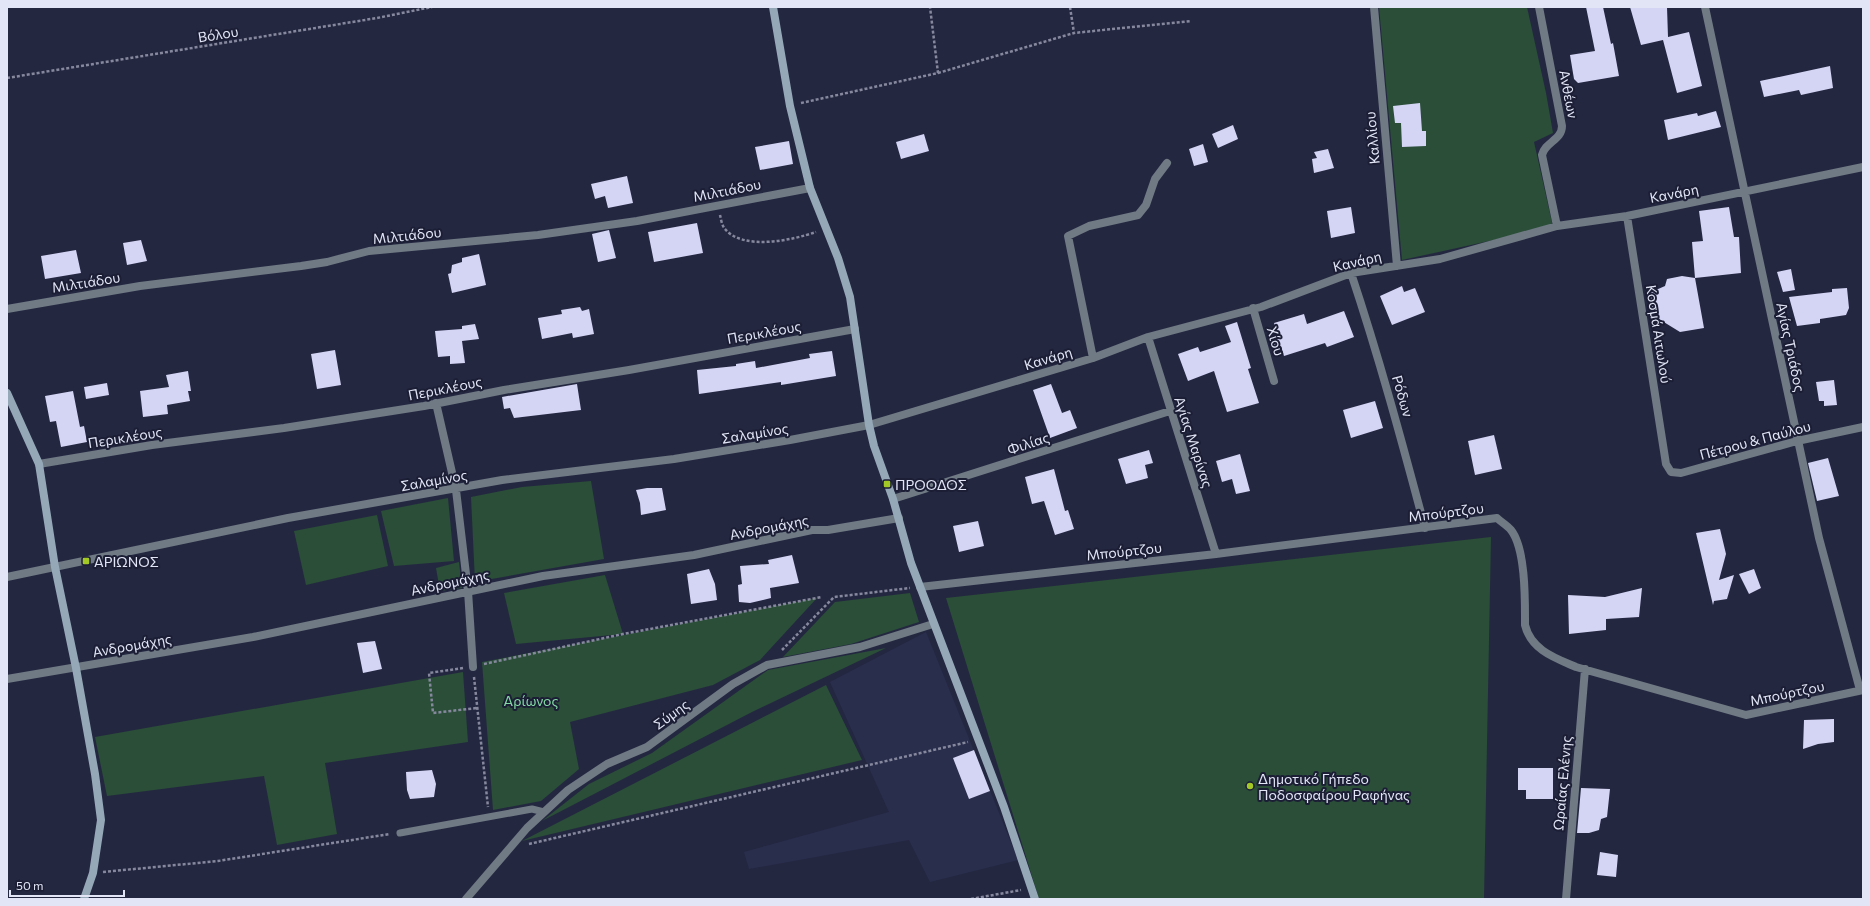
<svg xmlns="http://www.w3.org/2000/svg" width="1870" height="906" font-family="Commissioner,sans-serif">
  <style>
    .built { fill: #2a2e4d }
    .green { fill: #2a4e38 }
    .building { fill: #d4d4f5 }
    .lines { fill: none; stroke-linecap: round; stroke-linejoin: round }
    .path { stroke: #86899e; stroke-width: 2.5; stroke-dasharray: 3 2; stroke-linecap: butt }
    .lane { stroke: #6f7a84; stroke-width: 7 }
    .street { stroke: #6f7a84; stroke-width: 8 }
    .secondary { stroke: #95a8b8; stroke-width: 8 }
    .poi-dot { fill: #a3c926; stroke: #1b1e35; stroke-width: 1.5 }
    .labels { text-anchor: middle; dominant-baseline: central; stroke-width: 4; stroke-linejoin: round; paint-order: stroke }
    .street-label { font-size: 14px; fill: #e1e5f5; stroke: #1b1e35 }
    .poi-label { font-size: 14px; fill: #e1e5f5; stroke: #1b1e35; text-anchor: start }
    .park-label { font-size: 14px; fill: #84dba5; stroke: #1b1e35 }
  </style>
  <rect width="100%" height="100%" fill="#242740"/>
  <!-- built -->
  <path class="built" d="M926 632 1018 860 930 882 909 840 749 869 744 852 889 812 830 682Z"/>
  <!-- green -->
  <path class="green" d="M1379 7H1527L1546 93 1553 133 1534 142 1553 227 1402 260Z
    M591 481 604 559 475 582 471 497 522 487Z
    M448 498 454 561 394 566 381 511Z
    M377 515 388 566 306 585 294 531Z
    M1491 537 1484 899H1039L946 598Z
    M459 562 462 588 440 591 436 568Z
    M605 575 623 634 516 644 504 593Z
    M910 593 919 622 851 644 783 657 835 602Z
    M817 598 760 660 713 685 570 722 579 769 541 801 493 810 482 662Z
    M886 648 752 712 542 821 589 784 652 753 768 670Z
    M463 672 468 742 325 763 337 834 277 845 264 776 107 796 95 737Z
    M826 685 862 760 522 841Z"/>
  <!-- building -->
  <path class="building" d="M1586 7H1603L1611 44 1613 43 1619 76 1578 83 1574 79 1570 55 1595 51Z
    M1630 7H1667L1668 37 1689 32 1702 86 1677 93 1663 40 1641 45Z
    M1830 66 1833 88 1801 95 1799 90 1764 97 1760 81Z
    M1420 103 1422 131H1426V146L1402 147 1401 123H1395L1393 106Z
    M1716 111 1721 127 1668 140 1664 120 1697 113 1698 116Z
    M1233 125 1238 139 1218 148 1212 134Z
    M924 134 929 151 901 159 896 142Z
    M789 141 793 164 760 170 755 147Z
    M1203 144 1208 162 1194 166 1189 149Z
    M1328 149 1334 168 1314 173 1312 159 1317 158 1314 152Z
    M627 176 633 203 608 208 605 196 595 199 591 184Z
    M1351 207 1355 233 1331 238 1327 211Z
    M1729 207 1734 237H1739L1741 273 1695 278 1692 242 1703 241 1699 211Z
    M697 223 703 253 654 262 648 232Z
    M609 230 616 258 598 262 592 234Z
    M141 240 147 261 127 265 123 243Z
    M76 250 81 273 45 279 41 256Z
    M479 254 486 285 452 293 448 274 451 273 452 265 462 262V258Z
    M1791 269 1795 290 1783 292 1777 272Z
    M1682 276 1695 278 1704 328 1680 332 1654 316 1649 293 1665 286 1667 279Z
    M1402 286 1404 292 1415 288 1425 312 1392 325 1380 296Z
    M1847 288 1849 308 1846 315 1820 319V323L1797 326 1789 297 1832 292V289Z
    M580 307 582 311 589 309 594 334 573 338 572 333 542 339 538 318 562 314 561 310Z
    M1344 311 1354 337 1327 347 1325 343 1284 356 1281 346 1272 348 1268 337 1278 334 1274 323 1304 314 1307 324Z
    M1237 322 1251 368 1248 369 1259 403 1227 412 1214 371 1188 381 1178 354 1198 347 1200 352 1231 342 1225 326Z
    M475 324 479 339 462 341 465 363 450 364V356L438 357 435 331 462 329V326Z
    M335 350 341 385 317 389 311 354Z
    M832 351 836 376 781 385V382L699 394 697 370 736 366V364L755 361 756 368 810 358 809 354Z
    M188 371 191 391H188L190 401 167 405 168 414 143 417 140 391 169 387 166 375Z
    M1834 380 1837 405 1824 406V401H1819L1816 382Z
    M107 383 109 395 86 399 84 387Z
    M577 384 581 410 514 418 510 408 504 409 502 397Z
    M1051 384 1062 413 1070 410 1077 428 1050 438 1033 390Z
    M73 391 80 427 84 426 87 442 61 447 56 421 50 422 45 396Z
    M1375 401 1383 428 1351 438 1343 410Z
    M1494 435 1502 469 1475 475 1468 441Z
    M1149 450 1153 463 1145 465 1148 478 1126 484 1118 459Z
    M1240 454 1250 491 1236 494 1232 479 1222 482 1216 461Z
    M1828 458 1839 496 1817 501 1808 463Z
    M1054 469 1065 511 1068 510 1074 529 1055 535 1044 501 1032 504 1025 477Z
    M647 488H662L666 510 641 515 640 503 636 490Z
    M978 521 984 546 959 552 953 526Z
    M1720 529 1726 554 1719 580 1734 575 1727 599 1714 601 1713 605 1696 533Z
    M792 555 799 583 770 588 771 598 750 603 739 602 738 585 742 584 740 566 769 564 768 560Z
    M709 569 715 584 717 600 691 604 687 574Z
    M1754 569 1761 588 1749 594 1739 574Z
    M1642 588 1639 617 1606 619V630L1569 634 1568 595 1605 597Z
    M375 641 382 669 363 673 357 643Z
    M1834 719V742L1818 744 1803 749 1804 720Z
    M974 750 990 791 969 799 953 758Z
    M1518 768H1553V799H1526V790H1518Z
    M432 770 436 784 434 797 410 799 407 790 406 772Z
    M1581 788 1610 789 1607 817 1601 819 1599 830 1589 833H1577Z
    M1600 852 1618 855 1616 877 1597 875Z"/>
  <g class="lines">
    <!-- path -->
    <path class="path" d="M1070 7 1074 33
      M938 73 1074 33 1191 21
      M7 78 377 18 432 7
      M801 103 938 73 930 7
      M720 215C721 219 722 226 725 229 743 251 793 240 816 232
      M782 650 834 597 910 588
      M484 664 623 634 822 597
      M463 668 429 673 433 713 477 708
      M474 677 488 807
      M529 844 968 742
      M103 872 218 861 390 834
      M971 899 1021 890"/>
    <!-- lane -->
    <path class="lane" d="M400 833 532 809 544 812"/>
    <!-- street -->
    <path class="street" d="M1374 7 1397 266
      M1539 7 1562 126C1562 140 1545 142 1542 155L1557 226
      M1705 7 1819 538 1860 690
      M1627 216 1666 464 1671 472 1681 473 1797 441 1863 427
      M1351 273C1379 357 1402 442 1425 528
      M1253 308 1274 381
      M7 309 140 286 301 266 327 262 369 251 538 235 637 221 810 188
      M1148 337 1216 554
      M1093 358 1068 236 1089 226 1138 215 1146 205 1155 179 1167 163
      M436 403 456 490 468 591 473 667
      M39 464 152 445 284 428 424 406 504 390 629 370 855 329
      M893 499 1170 411
      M7 577 288 518 502 480 674 459 790 440 869 425 1093 358 1148 337 1261 307 1351 273 1440 259 1557 226 1627 216 1863 167
      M920 587 1216 554 1497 518C1501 522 1508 526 1511 530 1526 549 1525 602 1525 625 1531 650 1555 658 1576 667L1746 715 1863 690
      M7 679 253 637 543 576 694 555 812 530H828L899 518
      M466 899 527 828 568 790 607 764 647 747 733 684 767 665 860 647 933 624
      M1566 899 1585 669"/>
    <!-- secondary -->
    <path class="secondary" d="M773 7 790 106 810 188 838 258 850 297 869 425 874 446 893 499 911 563 1004 807 1035 899
      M7 393 39 464 55 567 76 668 95 774 101 820 93 873 84 899"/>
  </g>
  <!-- markers -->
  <g class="poi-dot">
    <rect x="883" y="480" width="8" height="8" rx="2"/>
    <rect x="82" y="557" width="8" height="8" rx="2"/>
    <circle cx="1250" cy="786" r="4"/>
  </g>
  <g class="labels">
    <!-- street labels -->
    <g class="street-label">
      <text transform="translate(218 34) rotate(-9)">Βόλου</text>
      <text transform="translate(1569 94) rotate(79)">Ανθέων</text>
      <text transform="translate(1372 138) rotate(-95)">Καλλίου</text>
      <text transform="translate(727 190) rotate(-11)">Μιλτιάδου</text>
      <text transform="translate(1674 193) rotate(-11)">Κανάρη</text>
      <text transform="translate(407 235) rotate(-6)">Μιλτιάδου</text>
      <text transform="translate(1357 261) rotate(-13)">Κανάρη</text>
      <text transform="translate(86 282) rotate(-9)">Μιλτιάδου</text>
      <text transform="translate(764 332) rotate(-10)">Περικλέους</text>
      <text transform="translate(1659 334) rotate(81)">Κοσμά Αιτωλού</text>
      <text transform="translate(1276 341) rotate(73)">Χίου</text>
      <text transform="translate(1791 347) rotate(78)">Αγίας Τριάδος</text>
      <text transform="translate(1048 358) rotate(-17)">Κανάρη</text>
      <text transform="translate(445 388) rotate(-11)">Περικλέους</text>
      <text transform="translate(1403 396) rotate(74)">Ρόδων</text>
      <text transform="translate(755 433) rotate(-9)">Σαλαμίνος</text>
      <text transform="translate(125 437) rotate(-9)">Περικλέους</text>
      <text transform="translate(1755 440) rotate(-15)">Πέτρου &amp; Παύλου</text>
      <text transform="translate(1194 442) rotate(72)">Αγίας Μαρίνας</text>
      <text transform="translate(1028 443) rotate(-18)">Φιλίας</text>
      <text transform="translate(434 480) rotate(-10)">Σαλαμίνος</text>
      <text transform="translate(1446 512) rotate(-7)">Μπούρτζου</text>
      <text transform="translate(769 527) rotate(-11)">Ανδρομάχης</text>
      <text transform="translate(1124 551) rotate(-6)">Μπούρτζου</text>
      <text transform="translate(450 582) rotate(-12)">Ανδρομάχης</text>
      <text transform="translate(132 645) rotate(-10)">Ανδρομάχης</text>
      <text transform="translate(1787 693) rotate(-12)">Μπούρτζου</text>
      <text transform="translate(671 714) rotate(-36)">Σύμης</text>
      <text transform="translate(1562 783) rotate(-85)">Ωραίας Ελένης</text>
    </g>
    <!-- poi labels -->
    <g class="poi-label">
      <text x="895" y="484">ΠΡΟΟΔΟΣ</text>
      <text x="94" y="561">ΑΡΙΩΝΟΣ</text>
      <text x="1258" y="778">Δημοτικό Γήπεδο<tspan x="1258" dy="16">Ποδοσφαίρου Ραφήνας</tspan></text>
    </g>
    <!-- park labels -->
    <g class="park-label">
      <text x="531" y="700">Αρίωνος</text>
    </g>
  </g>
  <!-- border -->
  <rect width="1870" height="906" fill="none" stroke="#e1e5f5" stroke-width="16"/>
  <!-- scale -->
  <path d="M10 890v6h114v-6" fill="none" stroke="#e1e5f5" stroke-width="2"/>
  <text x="16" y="890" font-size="12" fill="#e1e5f5" stroke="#1b1e35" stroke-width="3" paint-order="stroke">50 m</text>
</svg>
